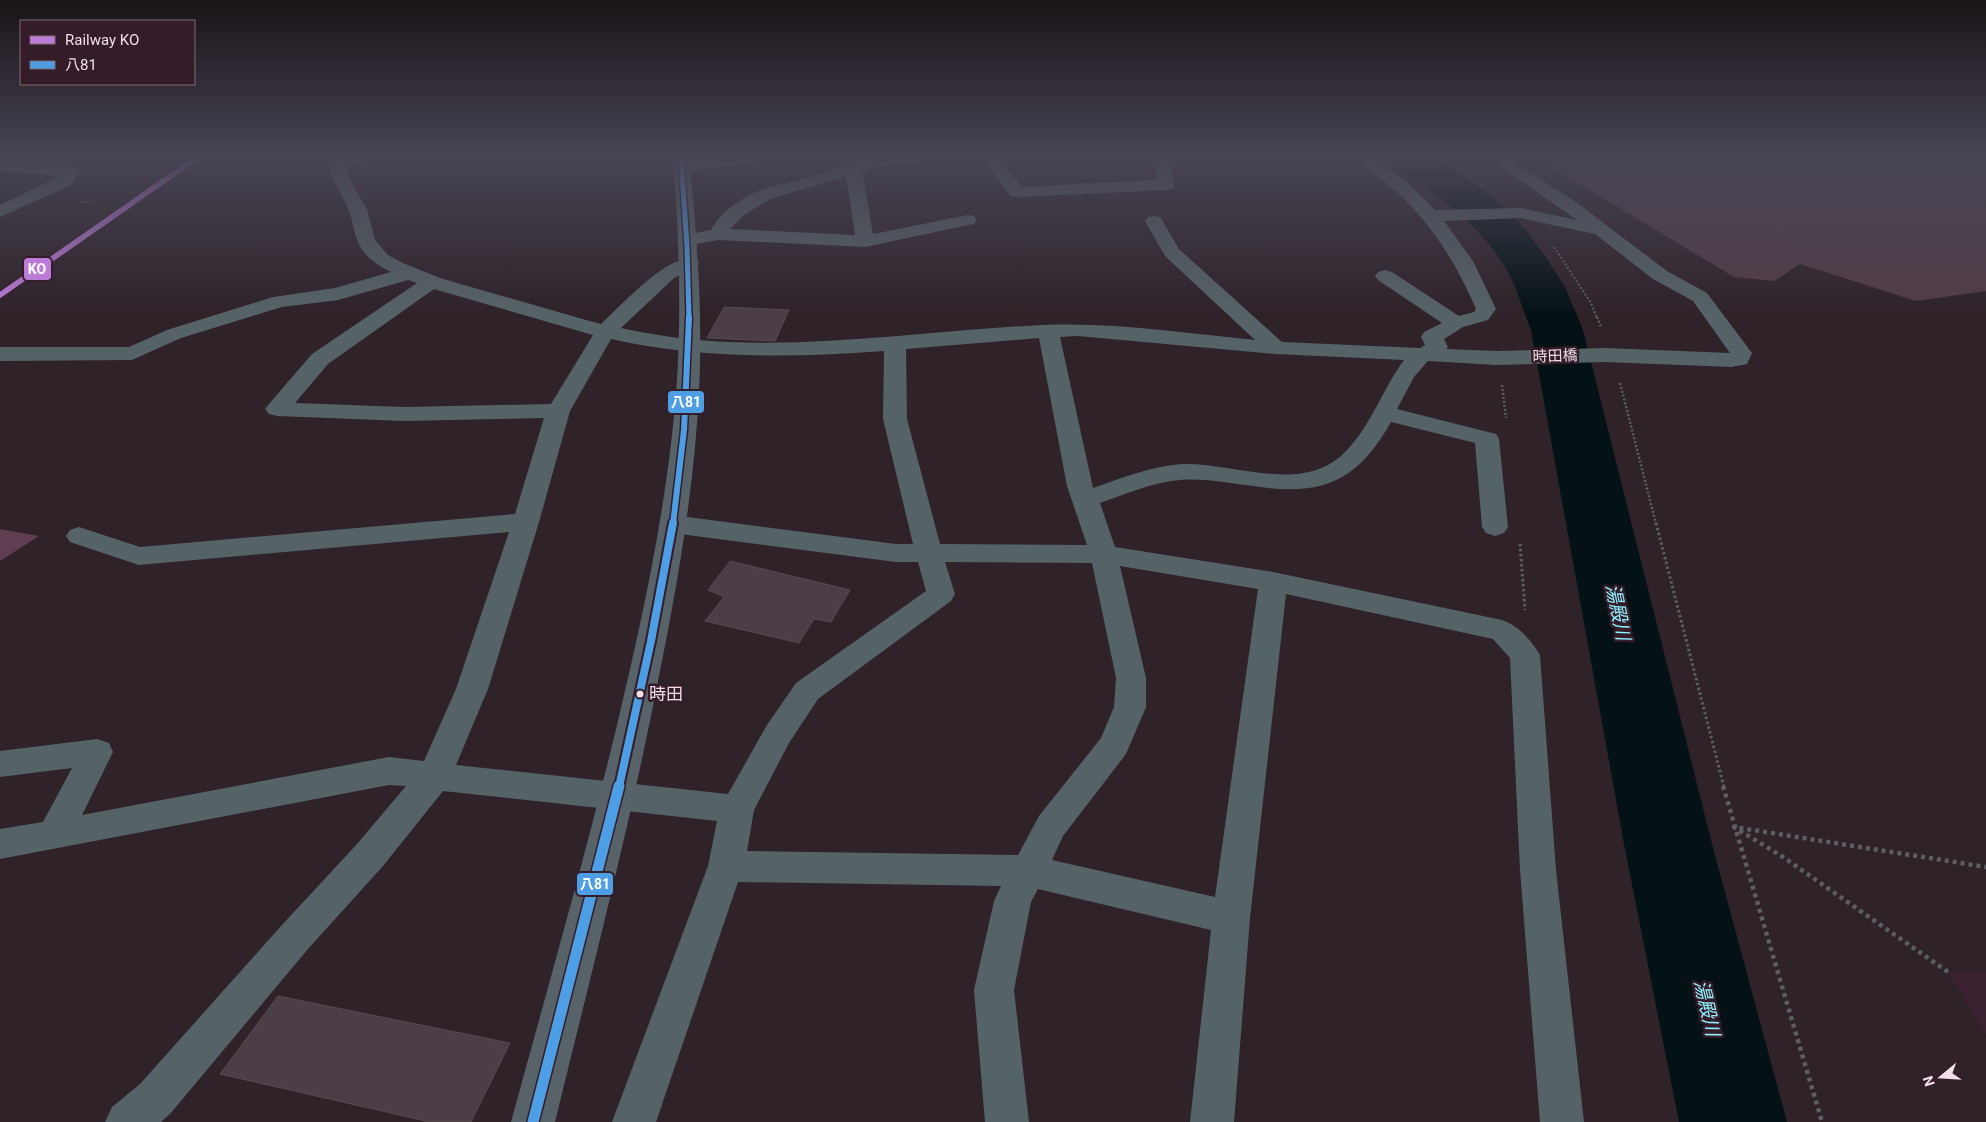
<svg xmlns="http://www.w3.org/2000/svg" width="1986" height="1122" font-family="Roboto,'Noto Sans JP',sans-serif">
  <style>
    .built { fill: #3c2130 }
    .green { fill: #523c47 }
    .forest { fill: #613d51 }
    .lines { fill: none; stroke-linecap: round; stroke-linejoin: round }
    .river { fill: #051215; fill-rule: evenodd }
    .building { fill: #4c3e46; stroke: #564a51 }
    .path-far3 { stroke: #5c5e62; stroke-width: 2; stroke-dasharray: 2 2; stroke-linecap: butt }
    .path-far2 { stroke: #5c5e62; stroke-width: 2.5; stroke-dasharray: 2 2; stroke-linecap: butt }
    .path-far1 { stroke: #5c5e62; stroke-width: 3; stroke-dasharray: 2.5 2.5; stroke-linecap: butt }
    .path { stroke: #5c5e62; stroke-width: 4.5; stroke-dasharray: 4 4; stroke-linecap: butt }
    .minor { fill: #566366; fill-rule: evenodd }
    .major { fill: #576368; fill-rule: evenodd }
    .bus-1-far3-casing { stroke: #341d29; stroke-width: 8 }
    .bus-1-far2-casing { stroke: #341d29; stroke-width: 9 }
    .bus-1-far1-casing { stroke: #341d29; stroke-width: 12 }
    .bus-1-casing { stroke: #341d29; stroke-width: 14 }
    .bus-1-far3 { stroke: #4d9ee5; stroke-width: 5 }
    .bus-1-far2 { stroke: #4d9ee5; stroke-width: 6 }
    .bus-1-far1 { stroke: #4d9ee5; stroke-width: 8 }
    .bus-1 { stroke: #4d9ee5; stroke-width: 11 }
    .rail-1-casing { stroke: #341d29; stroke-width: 8 }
    .rail-1 { stroke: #bd7bd9; stroke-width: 5.5 }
    .bus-dot { fill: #efdfe7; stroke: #341d29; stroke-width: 2 }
    .labels { text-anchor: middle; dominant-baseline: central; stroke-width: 5; stroke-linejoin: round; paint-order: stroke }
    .far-street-label { font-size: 15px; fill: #efdfe7; stroke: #341d29 }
    .bus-label { font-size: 17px; fill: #efdfe7; stroke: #341d29; text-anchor: start }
    .water-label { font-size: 19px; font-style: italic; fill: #8ff0fe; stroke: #341d29 }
    .line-badge { stroke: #341d29; stroke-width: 2 }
    .badge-label { font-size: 14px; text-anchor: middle; font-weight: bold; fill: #fff }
  </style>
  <rect width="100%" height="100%" fill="#2f2229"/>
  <!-- built -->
  <path class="built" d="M1986 971V1034L1948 972Z"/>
  <!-- green -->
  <path class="green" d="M1545 157H1986V291L1916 301 1800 264 1774 281 1734 277 1555 169Z"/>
  <!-- forest -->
  <path class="forest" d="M0 529 39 536 0 561Z"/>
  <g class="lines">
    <!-- river -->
    <path class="river" d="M1389 157H1437L1494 198 1525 229 1545 256 1565 287 1583 330 1712 844 1787 1122H1679L1624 844 1531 330C1524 313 1519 296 1512 280 1497 249 1472 223 1445 202 1428 187 1402 176 1389 157Z"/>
  </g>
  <!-- building -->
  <path class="building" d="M724 307 789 310 775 341 707 338Z
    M730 561 850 590 831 622 814 619 799 643 705 621 724 597 708 590Z
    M278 996 510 1043 471 1122H430L220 1074Z"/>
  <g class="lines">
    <!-- path-far3 -->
    <path class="path-far3" d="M1440 157 1484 187
      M81 202H90
      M1554 247 1591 303 1597 318"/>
    <!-- path-far2 -->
    <path class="path-far2" d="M1597 317 1601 327
      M1620 383 1656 524
      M1502 385 1506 418"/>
    <!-- path-far1 -->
    <path class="path-far1" d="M1656 523 1724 787
      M1520 544 1525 610"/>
    <!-- path -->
    <path class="path" d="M1723 786 1822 1122
      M1948 972 1783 857 1734 827 1986 867"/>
    <!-- minor -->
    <path class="minor" d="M329 157H374L372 160 346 165 349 178 367 210 375 240 388 255 403 263 440 278 586 320 601 324C621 306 668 252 696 259L699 263 696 267 674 278 621 328C761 360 903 331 1043 325 1113 322 1185 333 1255 340L1165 256 1145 221 1148 217 1154 216 1160 217 1179 249 1282 342 1420 348 1425 345 1421 337 1424 332 1442 323 1378 280 1375 276 1378 272 1385 270 1392 272 1459 316 1474 312 1476 309C1457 265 1434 227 1399 194 1389 184 1362 167 1355 157H1374L1411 186 1435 210 1521 208 1577 220 1487 157H1506L1576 202 1667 271 1707 293 1752 353 1747 364 1731 367 1605 362 1497 365 1428 361 1414 377 1397 409 1496 434 1499 439 1508 527 1504 533 1495 536 1486 533 1482 527 1475 443 1391 422C1359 479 1325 496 1260 487 1233 484 1207 478 1180 480 1153 482 1126 494 1100 503L1115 547 1273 572 1502 620C1518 625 1532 641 1540 655L1556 870 1584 1122H1540L1520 870 1510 658 1493 639 1286 594 1250 918 1234 1122H1190L1211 930 1038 889 1031 902 1014 990 1029 1122H985L974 990 994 901 1001 886 738 882 656 1122H612L708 866 717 821 443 791 383 866 308 949 170 1114 161 1122H105L112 1107 140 1084 282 925 357 844 406 786 389 785 0 859V829L43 822 72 768 0 777V751L97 739 109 743 113 752 82 815 389 757 424 761 456 689 509 532 139 565 70 542 66 536 70 530 79 527 140 547 515 514 544 418 404 421 277 416 269 414 265 409 269 404 312 354 417 283 408 280 338 300 282 307 181 338 132 360 0 361V347H129L167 330 273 297 335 288 391 272C381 267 370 260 363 251 354 239 354 224 349 211 343 193 327 176 329 157ZM1521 218 1595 234 1653 279 1693 301 1730 353 1605 348 1497 351 1446 349 1448 347 1444 339 1463 327 1488 320 1496 309 1473 261 1444 221ZM434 289 593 335 551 404 404 407 295 403 328 364ZM1078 336 1276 354 1404 360C1382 390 1370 428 1344 453 1302 495 1233 462 1182 464 1152 466 1122 478 1093 488L1060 337ZM1039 338 1067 486 1087 545 940 544 907 419 906 349ZM611 339C700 359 794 358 884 351L883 419 913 544H896L672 515 663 518 659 524 663 530 672 533 896 562H918L926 591 796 683 767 725 728 794 456 765 488 689 539 522 570 411ZM945 562 1092 563 1116 678 1114 707 1101 738 1039 816 1018 855 747 851 754 810 789 743 818 699 951 601 955 594ZM1120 566 1258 589 1215 897 1052 860 1063 836 1126 754 1146 707V678Z
      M724 157H756L757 159 755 162 749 164 681 172 675 170 673 167 675 164 681 162Z
      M878 157H928L926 160 920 162 871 168 862 171 873 234 968 215 974 216 977 220 974 224 968 225 865 247 718 240 686 246 679 244 677 240 679 236 711 230C719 213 742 198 758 191 774 185 791 183 807 178 830 171 854 160 878 157ZM846 176 855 235 730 229 744 215 770 199Z
      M981 157H998L1022 187 1157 180 1154 161 1156 158 1166 157 1170 161 1174 185 1172 189 1166 190 1017 197 1011 196Z
      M0 161 72 167 78 168 80 172 71 185 0 217V205L60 176 0 171Z"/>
    <!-- major -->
    <path class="major" d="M673 157H689C697 236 703 314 699 393 694 488 678 583 659 676 630 826 591 974 555 1122H511C547 990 585 858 617 725 643 616 667 506 676 394 682 315 679 236 673 157Z"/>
    <defs>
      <path id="bus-1-far3" d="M681 157 687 246 689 318"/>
      <path id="bus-1-far2" d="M673 524 684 430 689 317"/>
      <path id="bus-1-far1" d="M619 787 651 641 673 523"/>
      <path id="bus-1" d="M533 1122 619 786"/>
    </defs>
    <!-- bus-1-far3 casing -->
    <use href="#bus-1-far3" class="bus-1-far3-casing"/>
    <!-- bus-1-far2 casing -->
    <use href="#bus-1-far2" class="bus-1-far2-casing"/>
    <!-- bus-1-far1 casing -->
    <use href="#bus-1-far1" class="bus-1-far1-casing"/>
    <!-- bus-1 casing -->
    <use href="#bus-1" class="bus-1-casing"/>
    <!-- bus-1-far3 -->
    <use href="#bus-1-far3" class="bus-1-far3"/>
    <!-- bus-1-far2 -->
    <use href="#bus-1-far2" class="bus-1-far2"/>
    <!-- bus-1-far1 -->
    <use href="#bus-1-far1" class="bus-1-far1"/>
    <!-- bus-1 -->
    <use href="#bus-1" class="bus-1"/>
    <defs>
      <path id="rail-1" d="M0 295 198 157"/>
    </defs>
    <!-- rail-1 casing -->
    <use href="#rail-1" class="rail-1-casing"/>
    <!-- rail-1 -->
    <use href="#rail-1" class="rail-1"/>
  </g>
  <!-- sky -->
  <linearGradient id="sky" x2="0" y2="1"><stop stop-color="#1a1317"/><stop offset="0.5" stop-color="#474454"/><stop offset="1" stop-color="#474454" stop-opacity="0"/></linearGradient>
  <rect width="1986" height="314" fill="url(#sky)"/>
  <!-- markers -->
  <circle class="bus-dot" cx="640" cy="694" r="4.5"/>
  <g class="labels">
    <!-- far-street labels -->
    <g class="far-street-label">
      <text transform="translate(1555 356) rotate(-2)">時田橋</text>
    </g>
    <!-- bus labels -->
    <g class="bus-label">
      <text x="649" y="694">時田</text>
    </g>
    <!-- water labels -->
    <g class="water-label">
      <text transform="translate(1618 612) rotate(78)">湯殿川</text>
      <text transform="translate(1707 1008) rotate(77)">湯殿川</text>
    </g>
  </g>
  <g class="line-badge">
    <rect x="23" y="257" width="29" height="24" rx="5" fill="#bd7bd9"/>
    <rect x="667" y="390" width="38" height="24" rx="5" fill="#4d9ee5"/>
    <rect x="576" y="872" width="38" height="24" rx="5" fill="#4d9ee5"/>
  </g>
  <g class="badge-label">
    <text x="37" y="274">KO</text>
    <text x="686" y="407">八81</text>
    <text x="595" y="889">八81</text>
  </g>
  <!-- legend -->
  <rect x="20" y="20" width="175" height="65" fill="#341d29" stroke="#7f6b75"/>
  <rect x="30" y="36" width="25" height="8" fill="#bd7bd9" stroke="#7f6b75"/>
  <text x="65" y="45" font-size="15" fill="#efdfe7">Railway KO</text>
  <rect x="30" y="61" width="25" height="8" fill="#4d9ee5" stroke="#7f6b75"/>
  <text x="65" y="70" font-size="15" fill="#efdfe7">八81</text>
  <!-- north arrow -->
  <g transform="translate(1941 1077) rotate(252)" stroke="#341d29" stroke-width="4" paint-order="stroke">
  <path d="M0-4L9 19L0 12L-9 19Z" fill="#efdfe7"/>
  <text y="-8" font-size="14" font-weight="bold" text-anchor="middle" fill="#efdfe7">N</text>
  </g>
</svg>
